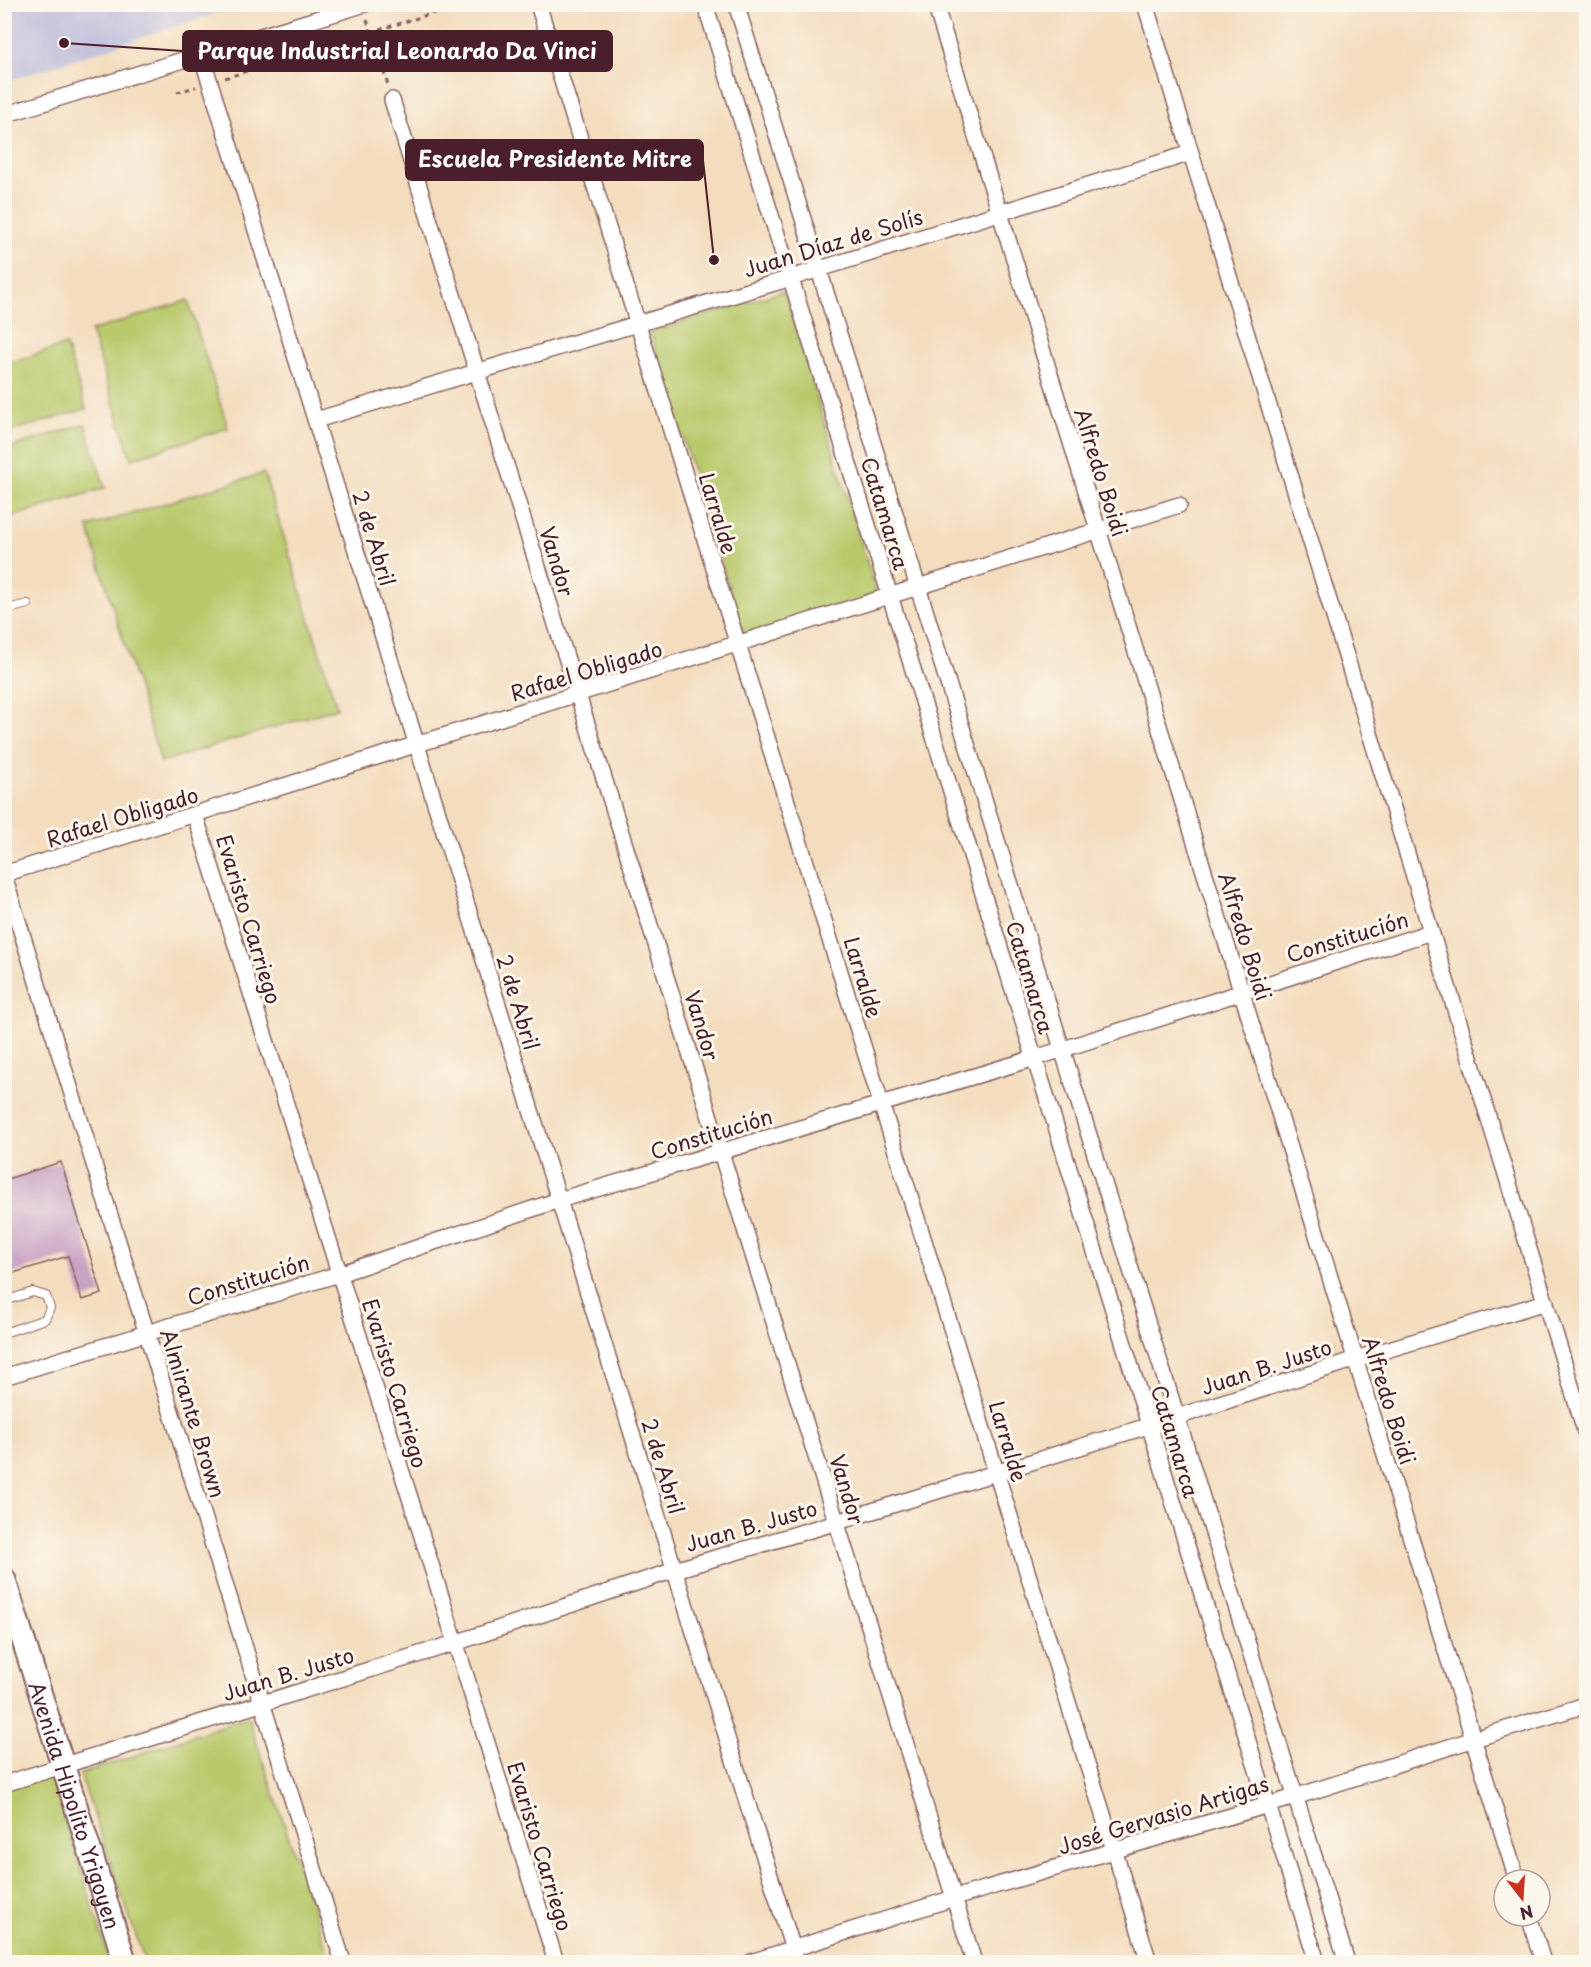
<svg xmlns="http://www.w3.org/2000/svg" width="1591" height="1967" font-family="'Playpen Sans',sans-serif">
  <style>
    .industrial { fill: #c3c1db }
    .green { fill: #b9ca6d; stroke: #82744c; stroke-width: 1.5 }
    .building { fill: #c9a3c4 }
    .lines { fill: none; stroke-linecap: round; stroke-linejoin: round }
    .service-casing { stroke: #86625e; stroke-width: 10 }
    .minor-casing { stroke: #86625e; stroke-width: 18 }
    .secondary-casing { stroke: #86625e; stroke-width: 26 }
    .path { stroke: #86625e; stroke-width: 3; stroke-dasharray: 4.5 4.5; stroke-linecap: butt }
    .service { stroke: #fff; stroke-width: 8 }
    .minor { stroke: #fff; stroke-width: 15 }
    .secondary { stroke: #fff; stroke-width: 22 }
    .labels { text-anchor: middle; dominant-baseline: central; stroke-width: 6; stroke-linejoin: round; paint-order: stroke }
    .street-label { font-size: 21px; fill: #4a1f2b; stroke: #fbf7ec }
    .leader { fill: none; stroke: #4a1f2b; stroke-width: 2 }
    .callout-dot { fill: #4a1f2b; stroke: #fbf7ec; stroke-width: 2 }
    .callout { fill: #4a1f2b; stroke: #4a1f2b; stroke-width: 2 }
    .callout-label { font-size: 22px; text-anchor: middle; font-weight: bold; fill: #fff }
  </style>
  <rect width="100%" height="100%" fill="#fbf7ec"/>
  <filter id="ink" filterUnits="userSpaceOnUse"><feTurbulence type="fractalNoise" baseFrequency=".0167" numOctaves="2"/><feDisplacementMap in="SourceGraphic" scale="12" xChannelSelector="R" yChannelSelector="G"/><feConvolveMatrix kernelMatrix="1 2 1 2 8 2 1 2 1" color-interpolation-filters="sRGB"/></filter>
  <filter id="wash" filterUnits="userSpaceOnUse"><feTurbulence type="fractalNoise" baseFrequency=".008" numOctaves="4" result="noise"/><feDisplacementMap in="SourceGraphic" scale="24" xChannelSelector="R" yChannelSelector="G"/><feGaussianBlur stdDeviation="1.35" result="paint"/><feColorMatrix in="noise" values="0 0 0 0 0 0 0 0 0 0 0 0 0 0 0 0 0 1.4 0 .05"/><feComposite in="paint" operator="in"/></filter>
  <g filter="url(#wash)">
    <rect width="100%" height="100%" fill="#f4ddbe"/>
    <!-- industrial -->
    <path class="industrial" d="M5 4H241V5L5 82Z"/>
    <!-- green -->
    <path class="green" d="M784 291 878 597 745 639 650 332Z
      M188 300 228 428 131 459 91 331Z
      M66 345 86 409 5 433V364Z
      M85 424 105 488 11 517 5 494V449Z
      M264 473 337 708 161 762 88 527Z
      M248 1717 331 1962H145L80 1774Z
      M50 1770 110 1962H5L4 1784Z"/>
    <g id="blocks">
      <!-- building -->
      <path class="building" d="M61 1162 102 1294 82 1300 68 1256 4 1276V1180Z"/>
    </g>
  </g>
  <g filter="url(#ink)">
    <use href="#blocks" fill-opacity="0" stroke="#86625e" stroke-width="1.5"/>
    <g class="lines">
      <defs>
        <path id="service" d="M4 610 28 604
          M4 1301 33 1292 46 1296 50 1308 45 1319 4 1333"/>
        <path id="minor" d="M538 4 1149 1962
          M705 4 1317 1962
          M736 4 1347 1962
          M935 4 1517 1880
          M1145 4 1586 1434
          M201 54 797 1962
          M392 100 974 1962
          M4 115 365 4
          M316 420 791 278 1191 153
          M195 815 556 1962
          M4 874 1179 505
          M4 876 343 1962
          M4 1377 339 1274 559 1200 1035 1058 1431 932
          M4 1784 455 1643 675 1570 837 1522 1177 1417 1356 1359 1546 1302
          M1529 1916 1543 1962
          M751 1962 954 1898 1295 1797 1474 1739 1586 1705"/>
        <g id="secondary">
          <path id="s1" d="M4 1579 125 1962"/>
        </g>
      </defs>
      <!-- service casing -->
      <use href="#service" class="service-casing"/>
      <!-- minor casing -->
      <use href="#minor" class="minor-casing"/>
      <!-- secondary casing -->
      <use href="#secondary" class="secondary-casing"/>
      <!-- path -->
      <path class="path" d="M367 20 388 85
        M225 78 462 4
        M177 92 196 87"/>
      <!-- service -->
      <use href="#service" class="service"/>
      <!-- minor -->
      <use href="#minor" class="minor"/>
      <!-- secondary -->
      <use href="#secondary" class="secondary"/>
    </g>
  </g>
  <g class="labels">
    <!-- street labels -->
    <g class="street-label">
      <text transform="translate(833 242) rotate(-17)">Juan Díaz de Solís</text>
      <text transform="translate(1102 472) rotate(73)">Alfredo Boidi</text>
      <text transform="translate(719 513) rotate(73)">Larralde</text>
      <text transform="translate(886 513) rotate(73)">Catamarca</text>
      <text transform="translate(375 538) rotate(73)">2 de Abril</text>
      <text transform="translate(558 561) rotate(73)">Vandor</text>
      <text transform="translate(586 670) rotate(-17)">Rafael Obligado</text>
      <text transform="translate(122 816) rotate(-17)">Rafael Obligado</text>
      <text transform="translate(250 919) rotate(73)">Evaristo Carriego</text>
      <text transform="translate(1246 936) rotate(73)">Alfredo Boidi</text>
      <text transform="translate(1347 936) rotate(-17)">Constitución</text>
      <text transform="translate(864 977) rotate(73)">Larralde</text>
      <text transform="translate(1031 977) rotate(73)">Catamarca</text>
      <text transform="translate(519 1002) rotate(73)">2 de Abril</text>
      <text transform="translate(703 1025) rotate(73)">Vandor</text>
      <text transform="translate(711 1133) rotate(-17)">Constitución</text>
      <text transform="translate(248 1279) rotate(-17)">Constitución</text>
      <text transform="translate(1266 1366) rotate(-18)">Juan B. Justo</text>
      <text transform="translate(396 1383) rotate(73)">Evaristo Carriego</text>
      <text transform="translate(1390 1400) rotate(73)">Alfredo Boidi</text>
      <text transform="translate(194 1413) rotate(73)">Almirante Brown</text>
      <text transform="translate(1009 1441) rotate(73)">Larralde</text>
      <text transform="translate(1176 1441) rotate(73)">Catamarca</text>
      <text transform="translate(664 1466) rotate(73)">2 de Abril</text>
      <text transform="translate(848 1489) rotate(73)">Vandor</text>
      <text transform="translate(751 1525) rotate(-16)">Juan B. Justo</text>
      <text transform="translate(288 1673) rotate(-17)">Juan B. Justo</text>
      <text stroke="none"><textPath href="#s1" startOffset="237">Avenida Hipolito Yrigoyen</textPath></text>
      <text transform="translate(1163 1814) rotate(-17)">José Gervasio Artigas</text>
      <text transform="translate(541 1846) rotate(73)">Evaristo Carriego</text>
    </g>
  </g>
  <!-- callouts -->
  <path class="leader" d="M64 43L183 51M714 260L703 160"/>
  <g class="callout-dot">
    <circle cx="64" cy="43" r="6"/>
    <circle cx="714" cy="260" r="6"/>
  </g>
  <g class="callout">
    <rect x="183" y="31" width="429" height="40" rx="6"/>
    <rect x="406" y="140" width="297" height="40" rx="6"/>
  </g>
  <g class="callout-label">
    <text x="397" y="59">Parque Industrial Leonardo Da Vinci</text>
    <text x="555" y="167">Escuela Presidente Mitre</text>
  </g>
  <!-- margin -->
  <rect width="1591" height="1967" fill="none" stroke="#fbf7ec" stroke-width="24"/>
  <!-- north arrow -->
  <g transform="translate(1522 1898) rotate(163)"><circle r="28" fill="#fbf7ec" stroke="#b4a19f" stroke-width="1.5"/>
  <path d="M0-4.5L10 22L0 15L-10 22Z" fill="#c8321e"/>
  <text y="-9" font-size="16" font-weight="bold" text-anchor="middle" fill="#4a1f2b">N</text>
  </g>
</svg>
